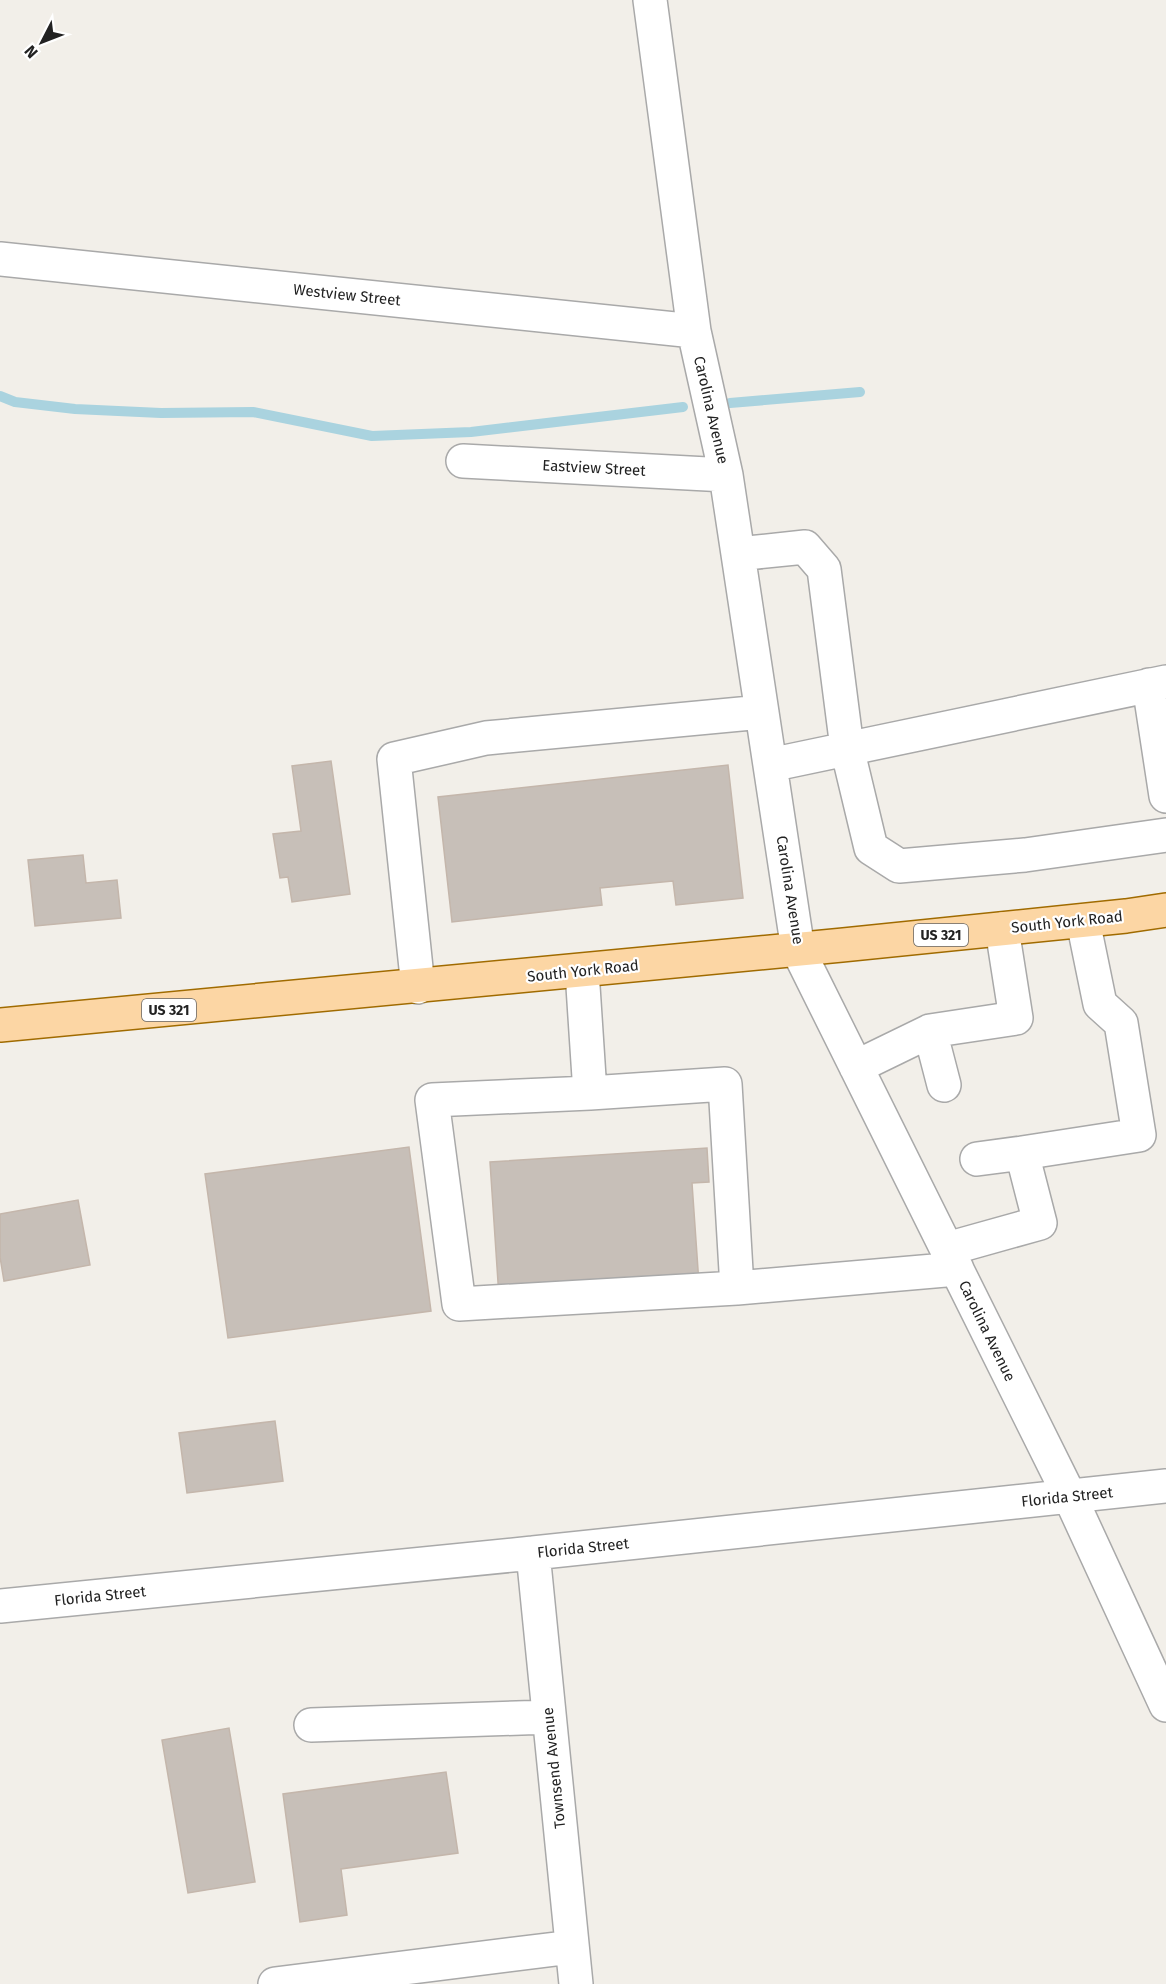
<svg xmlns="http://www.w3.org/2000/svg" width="1166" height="1984" font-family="'Fira Sans',sans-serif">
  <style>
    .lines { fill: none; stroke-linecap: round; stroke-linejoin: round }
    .stream { stroke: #aad3df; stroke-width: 10 }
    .building { fill: #c7bfb8; stroke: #c4b6ab; stroke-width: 1.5 }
    .minor-casing { stroke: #a9a9a9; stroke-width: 36 }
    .major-casing { stroke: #a06b00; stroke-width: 36 }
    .minor { stroke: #fff; stroke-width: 33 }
    .major { stroke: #fcd6a4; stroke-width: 33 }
    .labels { text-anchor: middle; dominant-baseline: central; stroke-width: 4.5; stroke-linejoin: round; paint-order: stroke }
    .shield { fill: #fff; stroke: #646464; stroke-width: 1.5 }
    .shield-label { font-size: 14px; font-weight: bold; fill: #222 }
    .street-label { font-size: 15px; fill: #222; stroke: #fff }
  </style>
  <rect width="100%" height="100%" fill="#f2efe9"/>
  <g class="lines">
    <!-- stream -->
    <path class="stream" d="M0 396 15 402 75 409 161 413 253 412 372 436 471 432 683 407
      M730 403 860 392"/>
  </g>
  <!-- building -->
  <path class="building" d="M331 761 350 894 292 902 288 877 280 878 273 834 301 831 292 766Z
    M728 765 743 898 676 905 673 881 600 888 602 905 452 922 438 797Z
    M83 855 86 883 117 880 121 918 35 926 28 860Z
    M409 1147 431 1311 228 1338 205 1174Z
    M707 1148 709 1182 692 1183 699 1284 499 1297 490 1162Z
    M78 1200 90 1265 4 1281 0 1257V1214Z
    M275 1421 283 1481 187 1493 179 1433Z
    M229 1728 255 1882 188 1893 162 1740Z
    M446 1772 458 1853 341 1869 347 1915 300 1922 283 1794Z"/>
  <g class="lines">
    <defs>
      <path id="minor" d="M650 0 694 331 726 475 798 950 1070 1497 1166 1705
        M0 259 694 331
        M463 461 726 475
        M738 554 805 547 824 569 847 748 871 848 899 866 1025 855 1166 835
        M1149 685 1166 796
        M770 765 1166 682
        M582 971 590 1093 725 1084 737 1288 957 1269
        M418 987 394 759 486 738 762 712
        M930 1031 944 1085
        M856 1067 930 1031 1016 1018 1002 929
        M590 1093 432 1100 459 1304 737 1288
        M977 1159 1022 1153
        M947 1249 1040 1223 1022 1153 1139 1135 1121 1023 1100 1004 1083 921
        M533 1553 576 1984
        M0 1606 533 1553 1166 1486
        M311 1725 549 1717
        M275 1984 572 1947"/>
      <path id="major" d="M0 1025C376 992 751 955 1126 916L1166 910"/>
    </defs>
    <!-- minor casing -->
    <use href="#minor" class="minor-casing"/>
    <!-- major casing -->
    <use href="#major" class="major-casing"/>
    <!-- minor -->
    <use href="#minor" class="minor"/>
    <!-- major -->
    <use href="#major" class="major"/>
  </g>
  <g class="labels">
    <!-- shield labels -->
    <g class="shield">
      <rect x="914" y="924" width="54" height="22" rx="4.5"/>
      <rect x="142" y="999" width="54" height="22" rx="4.5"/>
    </g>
    <g class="shield-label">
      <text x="941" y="935">US 321</text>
      <text x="169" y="1010">US 321</text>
    </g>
    <!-- street labels -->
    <g class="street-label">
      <text transform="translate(347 295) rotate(6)">Westview Street</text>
      <text transform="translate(711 410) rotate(77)">Carolina Avenue</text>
      <text transform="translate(594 468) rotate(3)">Eastview Street</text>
      <text transform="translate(790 890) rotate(81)">Carolina Avenue</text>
      <text transform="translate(1067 922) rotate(-6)">South York Road</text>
      <text transform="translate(583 971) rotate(-6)">South York Road</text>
      <text transform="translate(987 1331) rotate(64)">Carolina Avenue</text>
      <text transform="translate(1067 1497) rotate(-6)">Florida Street</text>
      <text transform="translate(583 1548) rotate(-6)">Florida Street</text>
      <text transform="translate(100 1596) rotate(-6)">Florida Street</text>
      <text transform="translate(554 1768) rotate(-96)">Townsend Avenue</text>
    </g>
  </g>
  <!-- north arrow -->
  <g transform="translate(42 42) rotate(228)" stroke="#ffffff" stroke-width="4.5" paint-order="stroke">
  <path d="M0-4.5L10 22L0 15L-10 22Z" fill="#222222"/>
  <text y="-9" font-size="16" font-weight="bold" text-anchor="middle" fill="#222222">N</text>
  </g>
</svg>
